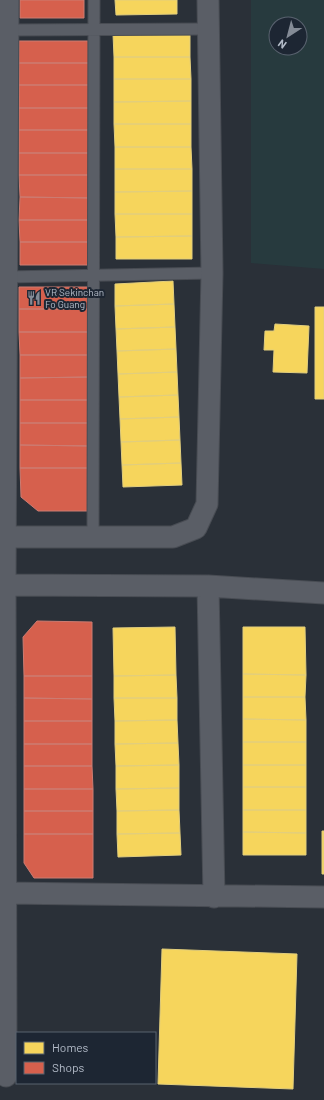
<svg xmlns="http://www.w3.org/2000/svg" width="324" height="1100" font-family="Barlow,sans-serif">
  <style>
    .green { fill: #273a3e; fill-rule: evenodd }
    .homes { fill: #f6d55c; stroke: #e2ce7d }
    .shops { fill: #d6604d; stroke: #cc7c72 }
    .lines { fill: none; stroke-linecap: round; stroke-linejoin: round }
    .lane-casing { stroke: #484c53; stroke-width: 13 }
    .street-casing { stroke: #484c53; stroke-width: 23 }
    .lane { stroke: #5a5e66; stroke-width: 11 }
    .street { stroke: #5a5e66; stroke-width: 21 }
    .labels { text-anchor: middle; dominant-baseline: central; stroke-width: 4; stroke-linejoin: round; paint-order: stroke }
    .poi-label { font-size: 10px; fill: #b4bcc9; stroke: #1d2633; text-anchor: start }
  </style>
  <rect width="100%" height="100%" fill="#2a3038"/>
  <!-- green -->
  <path class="green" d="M251 0H324V269L251 263ZM276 24H300V48H276Z"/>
  <!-- homes -->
  <path class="homes" d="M115 0H177V14L116 15Z
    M113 34H190V57H114Z
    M114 57H190L191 79H114Z
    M114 79H191V101L114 102Z
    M191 101V124H114V102Z
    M114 124H191V147H115Z
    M115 147H191L192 169H115Z
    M115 169H192V191L115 192Z
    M192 191V214H115V192Z
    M115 214H192V236L116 237Z
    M192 236V259H116V237Z
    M173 281 174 304 115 306V284Z
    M174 304 175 327 116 329 115 306Z
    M315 307H324V399H315Z
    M275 324 309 326 307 373 273 372 274 350H264L265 331H274Z
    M175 327 176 349 117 351 116 329Z
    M176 349 177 372 118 374 117 351Z
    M177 372 178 395 119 397 118 374Z
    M178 395 179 417 120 419 119 397Z
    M179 417 180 440 121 442 120 419Z
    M180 440 181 463 122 465 121 442Z
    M181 463 182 485 123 487 122 465Z
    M175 627 176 675 114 676 113 628Z
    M243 627H305L306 675 243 674Z
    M243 674 306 675 305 697H243Z
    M176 675 177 698H114V676Z
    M243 697H305L306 720 243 719Z
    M114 698H177V720L115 721Z
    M243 719 306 720V742H243Z
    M177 720 178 743 115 744V721Z
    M243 742H306V765H243Z
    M178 743 179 765 116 766 115 744Z
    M179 765V788L116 789V766Z
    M243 765H306V787H243Z
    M243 787H306V810H243Z
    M179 788V810L117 811 116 789Z
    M179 810 180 833 117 834V811Z
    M243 810H306V833L243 832Z
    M322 831H324V874H322Z
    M243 832 306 833V855H243Z
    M180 833 181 855 118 857 117 834Z
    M162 949 297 954 293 1089 158 1084Z"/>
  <!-- shops -->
  <path class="shops" d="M20 0H84V18H20Z
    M19 41H91V63H19Z
    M19 63H91V85H19Z
    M19 85H91V108H19Z
    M19 108H91V130H19Z
    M19 130H91L92 153H19Z
    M19 153H92V175H19Z
    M19 175H92V198L20 197Z
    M20 197 92 198V220H19Z
    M19 220H92V242H20Z
    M20 242H92V265H20Z
    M19 287H90V309H19Z
    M19 309H90V332H19Z
    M19 332H90L91 355H20Z
    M20 355H91L90 377 20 378Z
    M90 377 91 400H20V378Z
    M20 400H91V423H20Z
    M20 423H91V446L20 445Z
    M20 445 91 446V468H20Z
    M20 468H91V511H38L21 497Z
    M37 621 92 622V676H24L23 637Z
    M24 676H92V699L24 698Z
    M24 698 92 699V721H24Z
    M24 721H92V744H24Z
    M24 744H92V766H24Z
    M24 766H92L93 789H24Z
    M24 789H93V811H24Z
    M24 811H93V834H24Z
    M24 834H93V878H34L24 863Z"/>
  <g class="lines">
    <defs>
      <path id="lane" d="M8 30 208 29
        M6 277 212 273
        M93 537 94 0"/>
      <path id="street" d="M5 537H173L196 528 207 504 212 273 208 0
        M0 585 208 586 324 593
        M208 586 214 897
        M6 893 324 897
        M6 1076 5 585 8 0"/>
    </defs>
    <!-- lane casing -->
    <use href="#lane" class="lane-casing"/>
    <!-- street casing -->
    <use href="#street" class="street-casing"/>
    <!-- lane -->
    <use href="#lane" class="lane"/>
    <!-- street -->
    <use href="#street" class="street"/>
  </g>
  <!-- icons -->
  <defs>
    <symbol id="restaurant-bare" viewBox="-9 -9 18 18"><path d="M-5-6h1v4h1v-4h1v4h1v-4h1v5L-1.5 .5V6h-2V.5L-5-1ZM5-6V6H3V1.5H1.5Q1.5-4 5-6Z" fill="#848b96" stroke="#1d2633" stroke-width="2.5" paint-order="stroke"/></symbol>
  </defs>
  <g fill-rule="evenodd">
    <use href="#restaurant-bare" x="24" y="288" width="20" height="20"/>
  </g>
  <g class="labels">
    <!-- poi labels -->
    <g class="poi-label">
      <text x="45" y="292">VR Sekinchan<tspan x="45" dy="12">Fo Guang</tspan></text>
    </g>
  </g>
  <!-- legend -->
  <rect x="16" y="1032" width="140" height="52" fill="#1d2633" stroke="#59626f"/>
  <rect x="24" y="1042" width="20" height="12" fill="#f6d55c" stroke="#59626f"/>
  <text x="52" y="1052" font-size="12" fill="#b4bcc9">Homes</text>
  <rect x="24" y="1062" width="20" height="12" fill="#d6604d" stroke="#59626f"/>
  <text x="52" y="1072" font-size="12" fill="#b4bcc9">Shops</text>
  <!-- north arrow -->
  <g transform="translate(288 36) rotate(216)"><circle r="19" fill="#1d2633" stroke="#59626f"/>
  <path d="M0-3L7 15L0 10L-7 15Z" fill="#848b96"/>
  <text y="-6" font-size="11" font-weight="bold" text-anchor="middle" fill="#b4bcc9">N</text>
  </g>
</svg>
